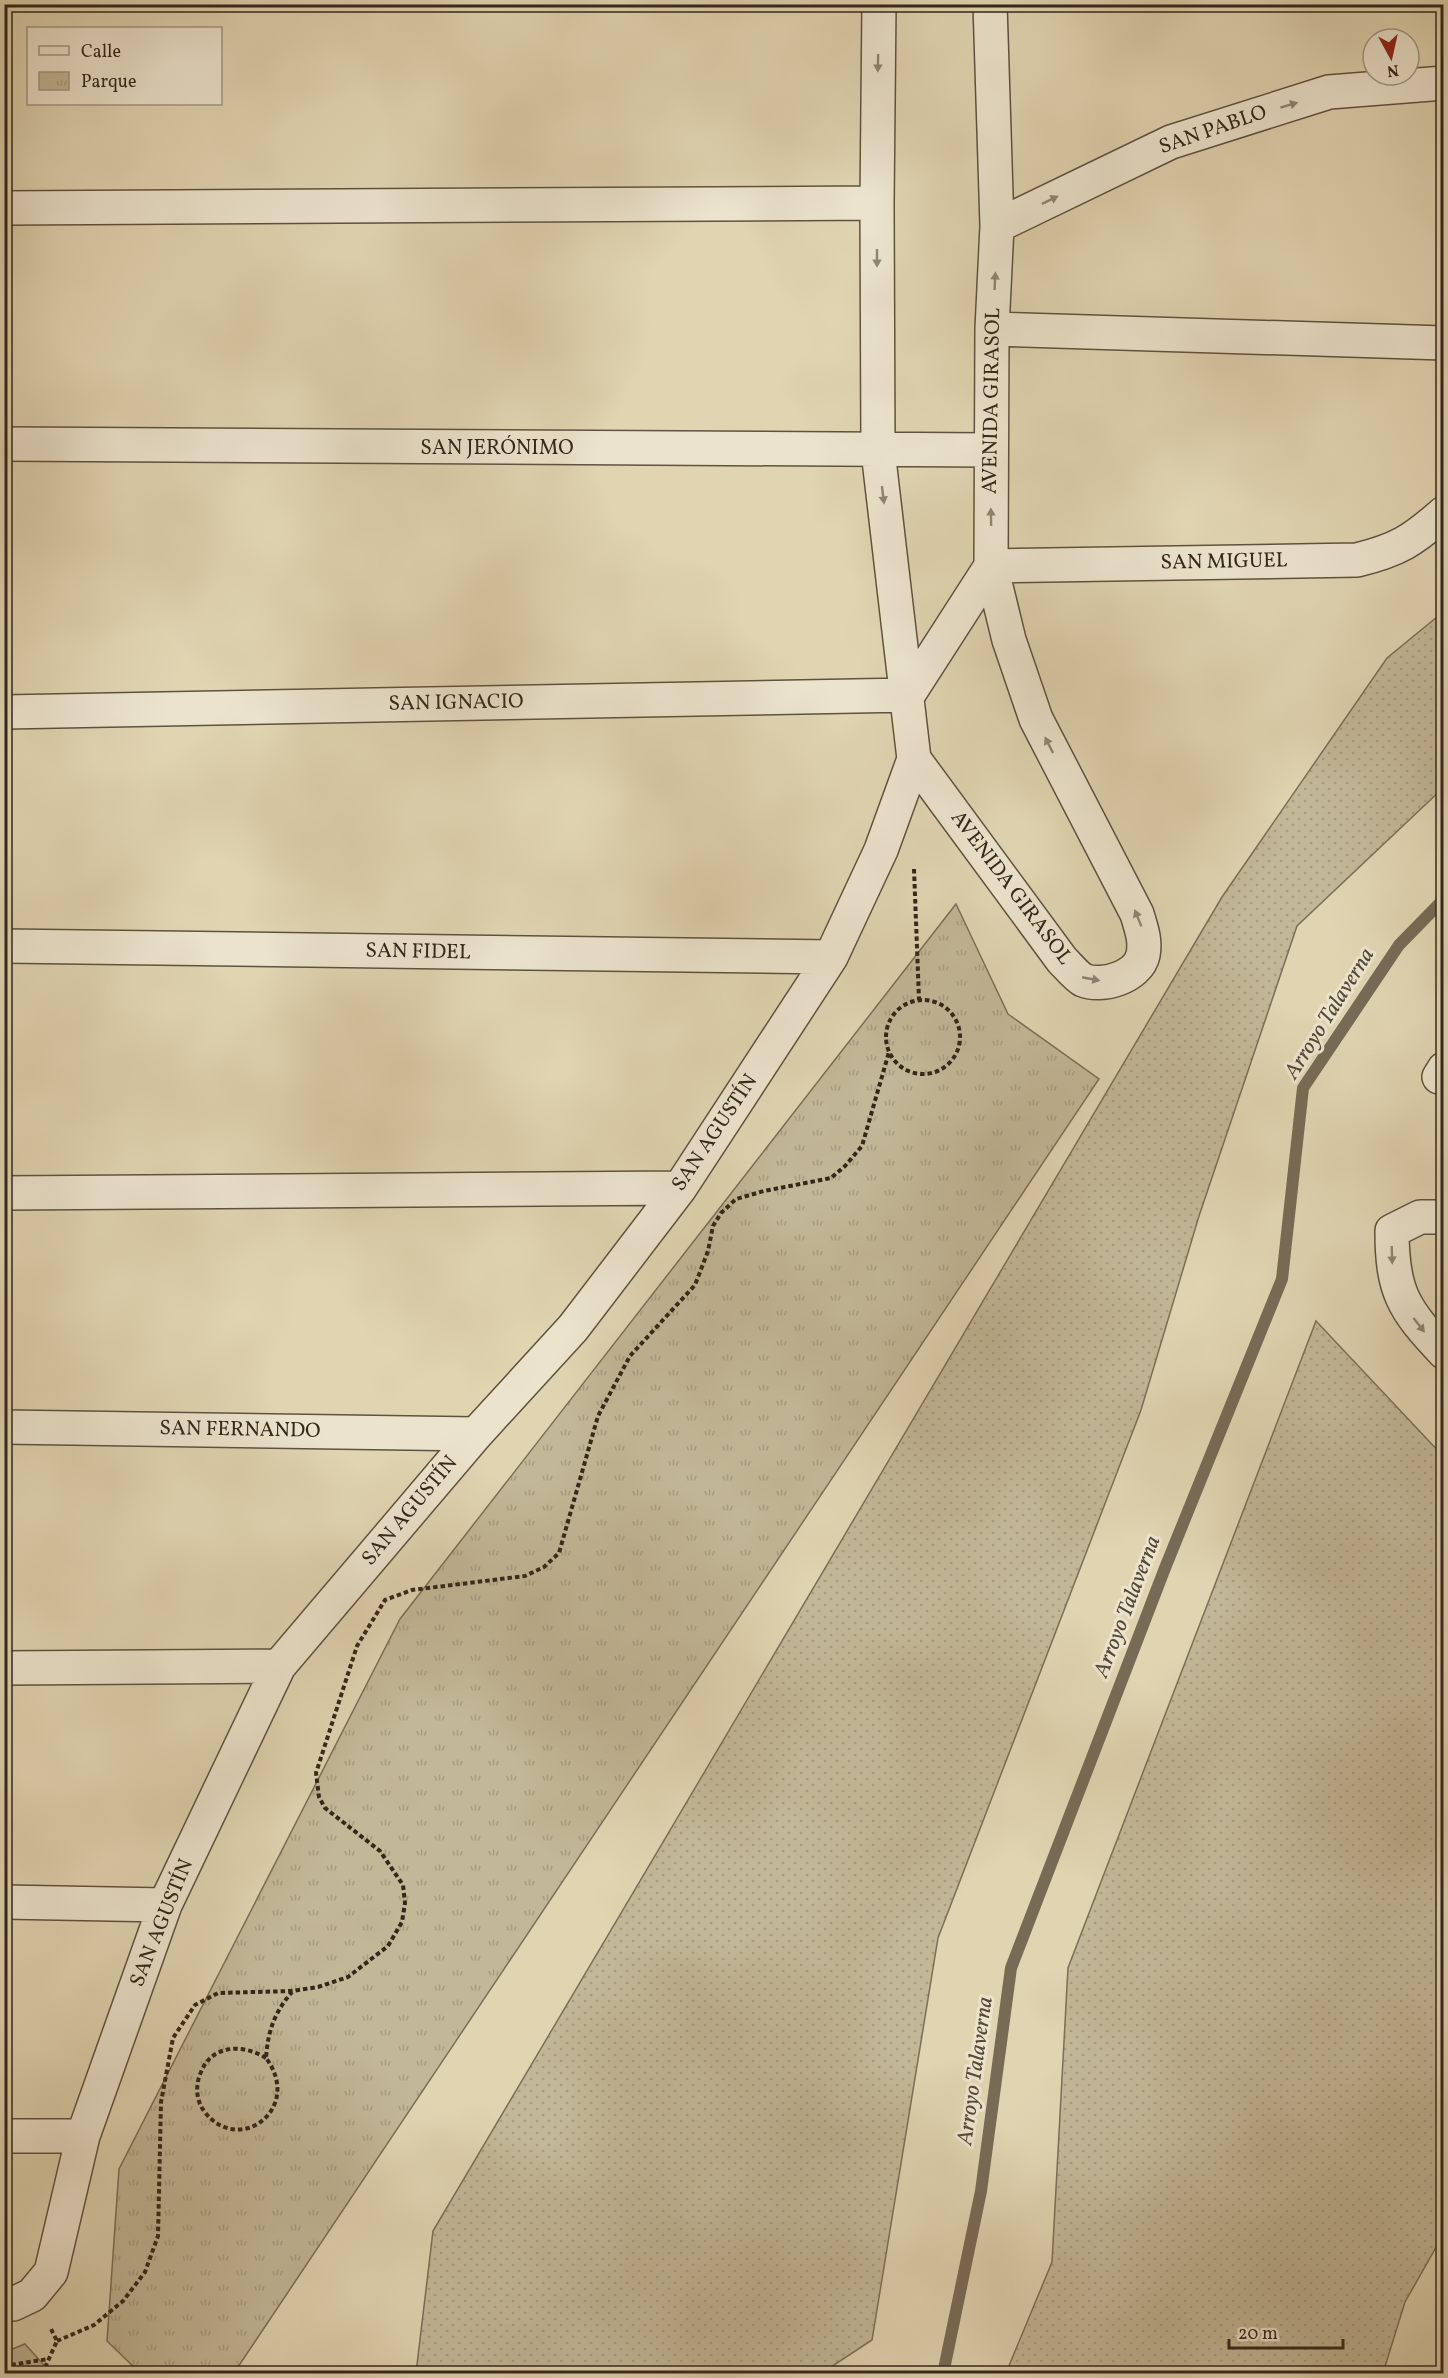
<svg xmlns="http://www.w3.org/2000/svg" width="1448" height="2378" font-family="Vollkorn,serif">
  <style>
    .grass { fill: url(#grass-dots); stroke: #7a6f58; stroke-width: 1.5 }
    .park { fill: url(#park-tufts); stroke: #7a6f58; stroke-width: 1.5 }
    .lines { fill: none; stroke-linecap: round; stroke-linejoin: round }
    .stream { stroke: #776b56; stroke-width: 12 }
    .street-casing { stroke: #5e5240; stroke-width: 36 }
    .path { stroke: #32271a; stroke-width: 4; stroke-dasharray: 4.5 3; stroke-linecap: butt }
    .street { stroke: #ebe3cc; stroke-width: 33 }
    .oneway { fill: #8e8573 }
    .labels { text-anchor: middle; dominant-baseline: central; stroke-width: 6; stroke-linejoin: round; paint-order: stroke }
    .street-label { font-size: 21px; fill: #32271a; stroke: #ebe3cc }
    .water-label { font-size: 22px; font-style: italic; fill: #544938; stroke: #ebe3cc }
  </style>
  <defs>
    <pattern id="grass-dots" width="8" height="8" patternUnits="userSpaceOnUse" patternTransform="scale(1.5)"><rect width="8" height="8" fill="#c2b797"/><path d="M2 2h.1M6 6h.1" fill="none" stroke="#a79d82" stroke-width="1.8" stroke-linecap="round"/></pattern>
    <pattern id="park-tufts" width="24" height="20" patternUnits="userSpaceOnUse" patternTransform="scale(1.5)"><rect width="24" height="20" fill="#c2b797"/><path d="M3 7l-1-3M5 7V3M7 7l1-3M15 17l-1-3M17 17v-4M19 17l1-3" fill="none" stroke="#a79d82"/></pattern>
  </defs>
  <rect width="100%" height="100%" fill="#e0d4b1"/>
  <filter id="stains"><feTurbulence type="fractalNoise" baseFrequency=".00333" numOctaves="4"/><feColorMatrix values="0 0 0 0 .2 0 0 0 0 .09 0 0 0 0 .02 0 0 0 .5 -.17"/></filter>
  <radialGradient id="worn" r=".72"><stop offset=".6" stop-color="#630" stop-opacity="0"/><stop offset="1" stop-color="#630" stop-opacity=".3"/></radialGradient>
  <!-- grass -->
  <path class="grass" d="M1443 612V788L1297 926 1199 1216 1141 1410 938 1938 872 2340 822 2373H416L433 2231 1222 897 1387 658Z
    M1316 1321 1443 1456V2235L1405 2302 1383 2373H1006L1052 2262 1068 1968Z"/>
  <!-- park -->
  <path class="park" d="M956 904 1008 1014 1099 1079 234 2373H140L107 2341 119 2169 400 1619Z
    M25 2344 51 2373H5V2352Z"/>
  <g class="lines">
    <!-- stream -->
    <path class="stream" d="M943 2374 981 2191 1011 1968 1165 1568 1282 1279 1303 1088 1399 945 1444 899"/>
    <defs>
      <path id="street" d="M879 4 877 203 878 451 914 759 1062 960C1068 966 1076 976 1083 980 1102 988 1138 977 1143 955 1146 940 1141 928 1137 914L1036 719 1009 640 991 566 992 329 997 226 990 4
        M4 208 877 203
        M997 226 1171 142 1329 92 1444 83
        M992 329 1444 343
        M4 444 990 450
        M4 712 908 695 991 566 1357 560C1398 550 1412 541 1444 513
        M4 946 831 957
        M1439 1077 1444 1069
        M4 1193 680 1188
        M1444 1217H1420L1392 1231C1392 1291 1403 1309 1444 1352
        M4 1427 476 1434
        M4 1668 279 1666
        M4 1902 165 1905
        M4 2136H83
        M4 2304H13L32 2295 51 2272 83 2136 165 1905 279 1666 476 1434 573 1328 680 1188 831 957 881 850 914 759"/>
    </defs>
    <!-- street casing -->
    <use href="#street" class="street-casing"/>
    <!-- path -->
    <path class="path" d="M914 869 919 1000
      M886 1037a37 37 0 1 1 74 0a37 37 0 1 1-74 0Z
      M266 2058C244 2044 212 2044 201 2072 195 2085 196 2100 204 2111 238 2157 304 2109 266 2058 268 2031 274 2013 292 1992
      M57 2341 94 2325 123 2301 145 2272 158 2236 161 2102 173 2038 195 2005 218 1993 292 1991 318 1987 348 1977 388 1946 402 1922 405 1903 403 1885 380 1851 325 1808 319 1797 316 1773 357 1646 385 1600 412 1590 525 1576 544 1567 559 1553 598 1416 630 1356 695 1285 708 1251 713 1226 721 1213 736 1199 764 1191 831 1178 845 1166 862 1146 889 1052
      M4 2366 48 2359
      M42 2374 57 2341 50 2327"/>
    <!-- street -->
    <use href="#street" class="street"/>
  </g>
  <!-- one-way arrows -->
  <defs><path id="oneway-solid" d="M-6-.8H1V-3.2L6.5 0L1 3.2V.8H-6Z" transform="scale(1.5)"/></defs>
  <g class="oneway">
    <use href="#oneway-solid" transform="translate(878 63) rotate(91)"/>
    <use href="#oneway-solid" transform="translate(1289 105) rotate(-17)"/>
    <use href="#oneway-solid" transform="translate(1050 200) rotate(-26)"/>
    <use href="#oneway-solid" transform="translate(877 258) rotate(90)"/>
    <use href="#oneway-solid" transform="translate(995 281) rotate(-87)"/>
    <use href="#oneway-solid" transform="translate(883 495) rotate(83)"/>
    <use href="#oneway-solid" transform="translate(991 517) rotate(-91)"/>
    <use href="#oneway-solid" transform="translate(1049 745) rotate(-117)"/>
    <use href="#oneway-solid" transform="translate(1138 918) rotate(-112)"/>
    <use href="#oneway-solid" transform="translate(1091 979) rotate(11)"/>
    <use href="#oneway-solid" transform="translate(1392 1255) rotate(88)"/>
    <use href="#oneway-solid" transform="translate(1419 1325) rotate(52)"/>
  </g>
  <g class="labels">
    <!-- street labels -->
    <g class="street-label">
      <text transform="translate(1213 130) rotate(-19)">SAN PABLO</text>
      <text transform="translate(992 401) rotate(-89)">AVENIDA GIRASOL</text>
      <text x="497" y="448">SAN JERÓNIMO</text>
      <text transform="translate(1224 562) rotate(-1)">SAN MIGUEL</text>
      <text transform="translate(456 703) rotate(-1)">SAN IGNACIO</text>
      <text transform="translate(1011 888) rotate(53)">AVENIDA GIRASOL</text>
      <text transform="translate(418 952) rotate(1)">SAN FIDEL</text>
      <text transform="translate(715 1133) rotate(-56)">SAN AGUSTÍN</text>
      <text transform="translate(240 1430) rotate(1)">SAN FERNANDO</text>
      <text transform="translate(410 1511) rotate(-50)">SAN AGUSTÍN</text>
      <text transform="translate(162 1923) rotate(-68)">SAN AGUSTÍN</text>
    </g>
    <!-- water labels -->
    <g class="water-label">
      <text transform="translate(1330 1014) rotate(-58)">Arroyo Talaverna</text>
      <text transform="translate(1128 1607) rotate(-69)">Arroyo Talaverna</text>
      <text transform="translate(976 2071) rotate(-82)">Arroyo Talaverna</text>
    </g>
  </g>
  <!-- margin -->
  <rect width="1448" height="2378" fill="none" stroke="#e0d4b1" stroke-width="24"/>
  <rect x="6" y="6" width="1436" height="2366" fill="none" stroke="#32271a" stroke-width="3"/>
  <rect x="12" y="12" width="1424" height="2354" fill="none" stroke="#32271a" stroke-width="1.5"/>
  <!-- legend -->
  <rect x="27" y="27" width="195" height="78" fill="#ebe3cc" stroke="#a19885" stroke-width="1.5"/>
  <rect x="39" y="46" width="30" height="9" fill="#ebe3cc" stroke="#a19885" stroke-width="1.5"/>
  <text x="81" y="57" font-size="18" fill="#32271a">Calle</text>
  <rect x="39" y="72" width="30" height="18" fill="url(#park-tufts)" stroke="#a19885" stroke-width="1.5"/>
  <text x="81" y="87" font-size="18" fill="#32271a">Parque</text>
  <!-- north arrow -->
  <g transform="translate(1391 57) rotate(172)"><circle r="28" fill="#ebe3cc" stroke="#a19885" stroke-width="1.5"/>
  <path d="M0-4.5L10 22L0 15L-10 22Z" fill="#8f2418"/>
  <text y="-9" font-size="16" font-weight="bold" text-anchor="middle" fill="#32271a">N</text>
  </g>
  <!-- scale -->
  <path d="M1229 2339v9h114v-9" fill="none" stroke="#32271a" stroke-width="3"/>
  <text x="1238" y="2339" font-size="18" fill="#32271a" stroke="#ebe3cc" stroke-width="4.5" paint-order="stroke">20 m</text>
  <rect width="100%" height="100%" filter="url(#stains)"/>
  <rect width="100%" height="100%" fill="url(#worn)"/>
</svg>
